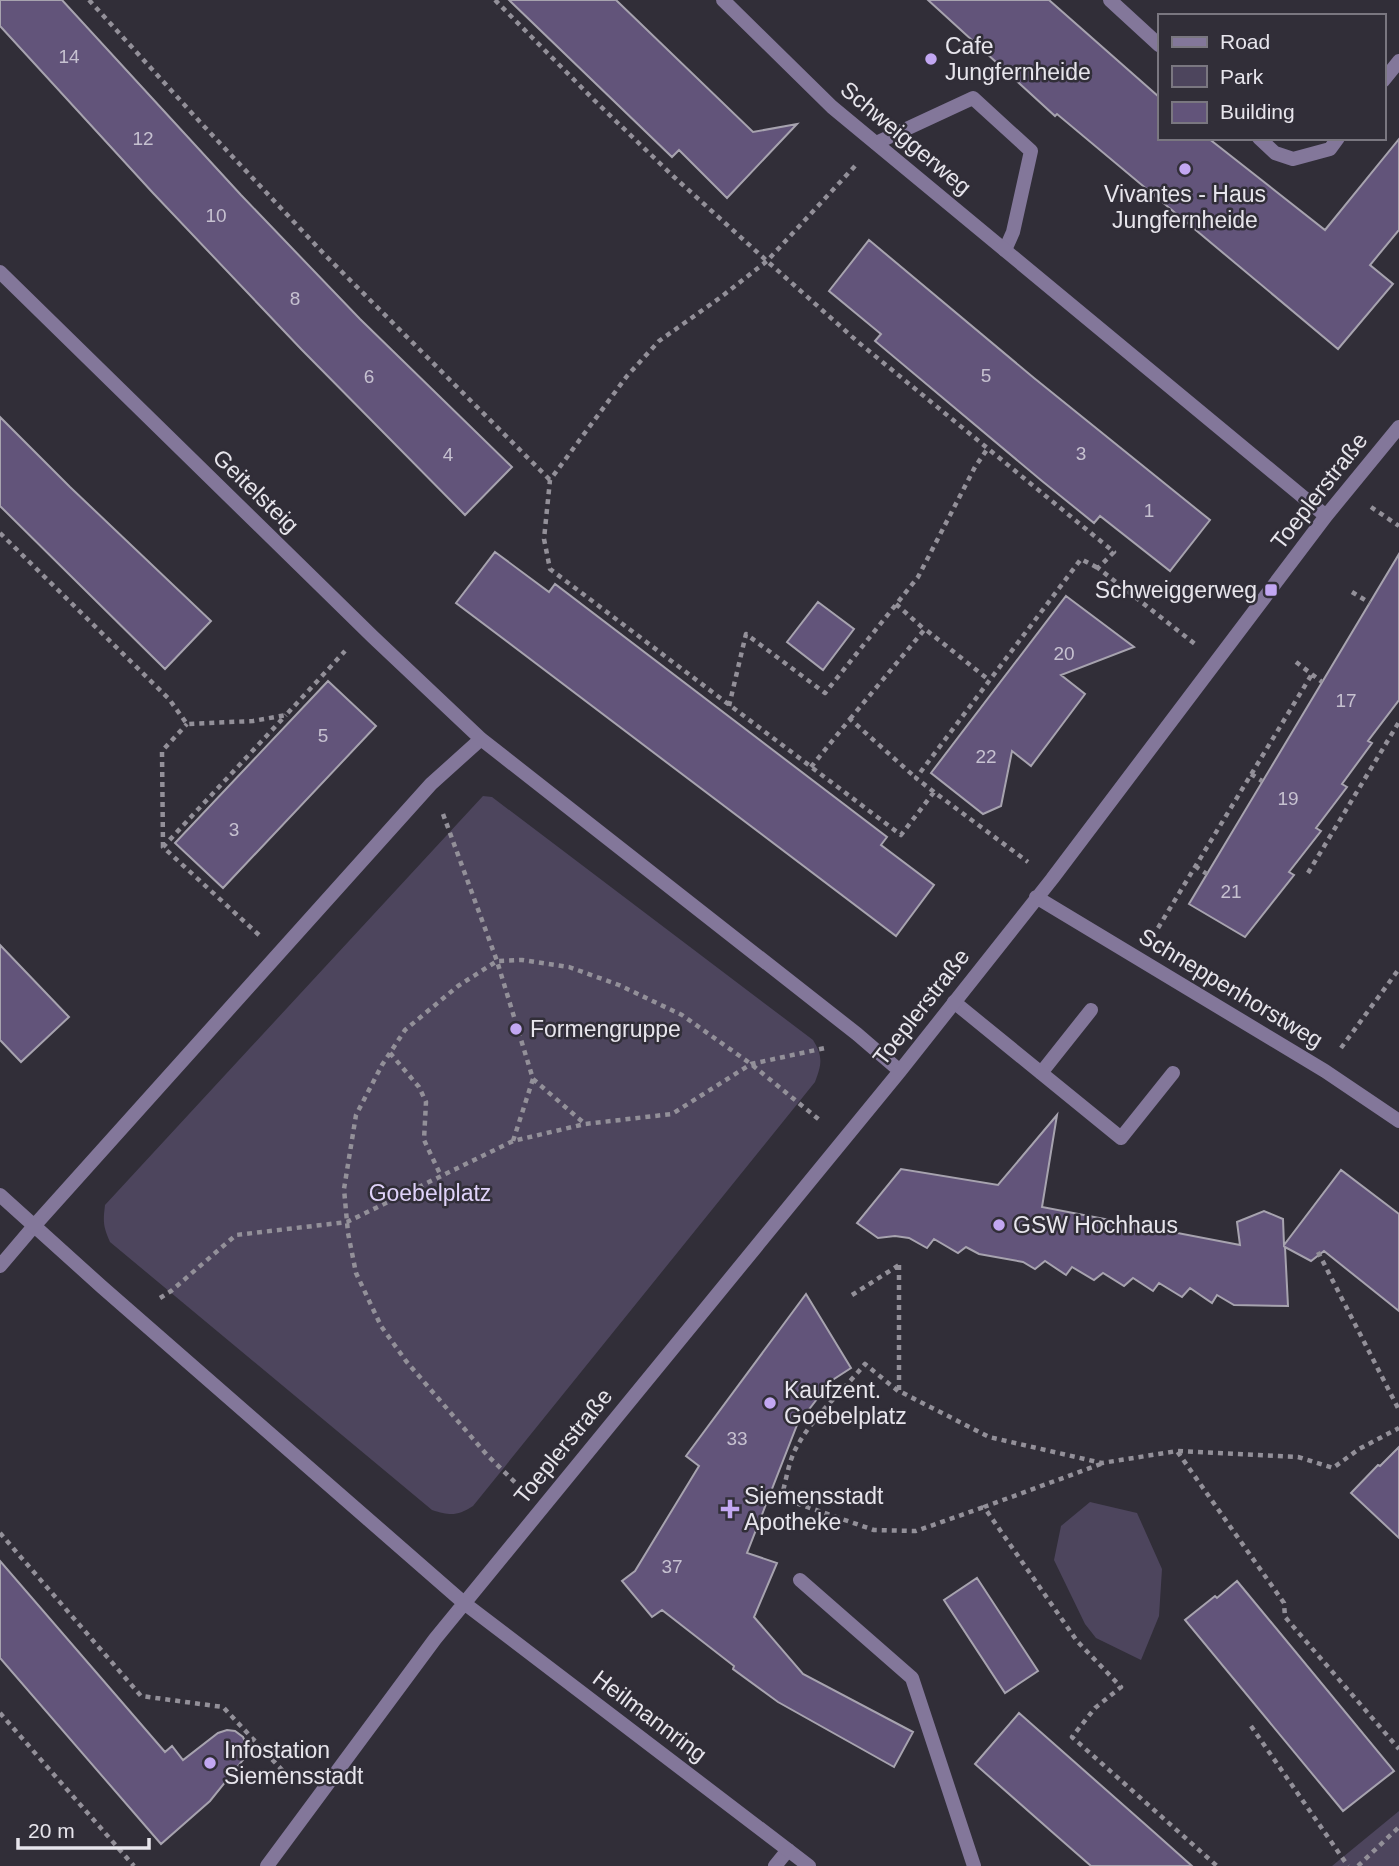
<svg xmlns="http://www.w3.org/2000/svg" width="1399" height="1866" font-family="Arial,sans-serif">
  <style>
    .green { fill: #4d455d }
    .building { fill: #62547a; stroke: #a7a3af; stroke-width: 2 }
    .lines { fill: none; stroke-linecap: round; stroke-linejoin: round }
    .path { stroke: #939099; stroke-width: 4.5; stroke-dasharray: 5 5; stroke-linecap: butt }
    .service { stroke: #83779a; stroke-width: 14 }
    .minor { stroke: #83779a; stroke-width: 14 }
    .poi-dot { fill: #c2a7f2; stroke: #312e38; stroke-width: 2.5 }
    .labels { text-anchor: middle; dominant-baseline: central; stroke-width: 5; stroke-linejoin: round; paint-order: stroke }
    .number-label { font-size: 19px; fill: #c6c1d0 }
    .poi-label { font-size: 23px; fill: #e7e5ec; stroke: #312e38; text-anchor: start }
    .street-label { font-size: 23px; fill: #e7e5ec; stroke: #312e38 }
    .park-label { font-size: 23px; fill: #dfd2f9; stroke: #312e38 }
  </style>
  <rect width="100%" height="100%" fill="#312e38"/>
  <!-- green -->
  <path class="green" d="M483 796 492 797 813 1040C823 1056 822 1064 815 1082L473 1506C457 1516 451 1516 432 1510L110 1242C103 1226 103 1222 105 1205Z
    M1090 1502 1137 1513 1162 1569 1159 1616 1141 1660 1096 1638 1085 1624 1054 1560 1061 1526Z
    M1399 1811V1866H1332Z"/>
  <!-- building -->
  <path class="building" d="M0 0H62L241 195 360 319 512 467 465 515 302 350 153 193 0 26Z
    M509 0H616L753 132 797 124 727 198 679 150 672 157Z
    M928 0H1049L1159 97V138H1208L1325 230 1399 139V230L1370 265 1393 284 1338 349 1057 114 1055 116Z
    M869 240 1034 378 1210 520 1170 571 1100 516 1094 523 1042 481 875 341 881 334 829 291Z
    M0 417 70 487 211 621 165 669 0 506Z
    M495 552 549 592 555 584 887 837 881 845 934 885 896 936 456 603Z
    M1399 554V700L1368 741 1372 743 1342 784 1347 787 1316 828 1321 831 1289 872 1294 875 1245 937 1189 904Z
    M1066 596 1134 647 1061 675 1085 694 1031 766 1012 751 1001 806 983 814 931 773Z
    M818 602 854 629 823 670 787 642Z
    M328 681 376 726 223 888 175 843Z
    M0 945 69 1017 21 1062 0 1040Z
    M1057 1115 1042 1207 1240 1245 1237 1222 1264 1211 1283 1219 1284 1245 1341 1170 1399 1214V1311L1324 1251 1311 1261 1285 1247 1288 1306 1234 1305 1217 1295 1212 1303 1190 1288 1182 1297 1159 1283 1153 1291 1133 1278 1124 1286 1103 1273 1094 1280 1072 1267 1066 1275 1045 1261 1035 1269 1023 1262 979 1254 966 1247 958 1253 934 1239 927 1248 909 1238 895 1236 878 1238 857 1223 901 1169 998 1185Z
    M806 1294 851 1368 831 1381 797 1425 747 1553 777 1563 754 1617 803 1674 913 1732 894 1767 778 1702 733 1669 734 1666 662 1610 652 1617 622 1581 635 1571 699 1466 686 1456Z
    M1399 1447V1538L1351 1493 1378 1465 1380 1466Z
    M0 1561 165 1752 172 1746 183 1760 218 1733 227 1730 235 1731 243 1737 247 1746V1755L210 1801 161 1844 0 1658Z
    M977 1578 1038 1671 1005 1693 944 1600Z
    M1237 1581 1394 1771 1343 1811 1185 1620 1215 1596 1217 1598Z
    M1019 1713 1155 1833 1192 1866H1091L1051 1831 975 1764Z"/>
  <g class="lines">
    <!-- path -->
    <path class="path" d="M89 0 200 122 325 255 550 480
      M495 0 594 100 673 176 767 261 858 342 1114 552 1098 568 1195 644
      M855 166 767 261 721 297 659 341 627 376 550 480 544 539 550 569 901 835 934 792 1028 862
      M1371 507 1399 526
      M0 533 169 699 187 724 253 721 286 715 345 651
      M1352 592 1370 603
      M896 604 924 629
      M1296 662 1322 682
      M729 706 746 634 825 693 918 577 975 467 988 448
      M850 719 925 629 989 680
      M811 767 850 719 916 778
      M1251 774 1262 781
      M934 792 916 778 1081 559 1098 568
      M443 814 497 961 533 1079 513 1141
      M163 847 162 751 187 724
      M1195 866 1207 874
      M1308 873 1399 722
      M1158 928 1312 674
      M259 935 163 847 286 715
      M1341 1048 1399 969
      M390 1053 419 1087 426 1102 424 1140 441 1176
      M533 1079 585 1124
      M1318 1252 1399 1410
      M899 1265V1391L989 1437 1102 1463 1177 1451 1284 1603 1285 1617 1399 1749
      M852 1295 899 1265
      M160 1298 171 1291 236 1235 347 1222 513 1141 585 1124 672 1114 751 1064 825 1048
      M898 1391 865 1364C842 1392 812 1417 795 1450 788 1464 786 1482 781 1498L874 1530 916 1531 984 1507
      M1178 1451 1298 1457 1333 1468 1359 1449 1399 1428
      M1101 1464 984 1507 1077 1641 1121 1687 1095 1708 1072 1737 1217 1866
      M522 1489 487 1455 406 1361 381 1326 356 1273 348 1233 344 1189 356 1115 382 1065 405 1030 458 986 497 961 522 960 569 967 619 985 682 1015 751 1064 822 1122
      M0 1533 141 1696 223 1707 283 1771
      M0 1713 134 1866
      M1251 1726 1348 1866
      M1358 1866 1399 1827"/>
    <!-- service -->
    <path class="service" d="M1110 0 1159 45
      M1383 81 1399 61
      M1259 138 1275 153 1293 159 1330 149 1338 138
      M876 143 973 98 1031 151 1013 232 1005 250
      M954 1002 1121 1138 1173 1073
      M1041 1073 1091 1010
      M0 1266 34 1226
      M800 1580 912 1678 974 1866
      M775 1866 788 1850"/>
    <!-- minor -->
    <path class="minor" d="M723 0 832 107 1326 516
      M0 272 373 637 481 739 857 1034 900 1071
      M1036 897 1325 1071 1399 1121
      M0 1195 102 1287 464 1603 809 1866
      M34 1226 431 784 481 739
      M267 1866 435 1639 900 1071 1052 879 1326 516 1399 427"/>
  </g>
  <!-- markers -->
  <g class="poi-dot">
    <circle cx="931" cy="59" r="7"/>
    <circle cx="1185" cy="169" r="7"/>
    <rect x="1264" y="583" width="14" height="14" rx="3.5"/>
    <circle cx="516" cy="1029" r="7"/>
    <circle cx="999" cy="1225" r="7"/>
    <circle cx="770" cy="1403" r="7"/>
    <path d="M726.5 1498.5h7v7h7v7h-7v7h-7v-7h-7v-7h7z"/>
    <circle cx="210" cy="1763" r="7"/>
  </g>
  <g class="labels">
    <!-- number labels -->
    <g class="number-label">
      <text x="69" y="56">14</text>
      <text x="143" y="138">12</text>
      <text x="216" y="215">10</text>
      <text x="295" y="298">8</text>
      <text x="986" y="375">5</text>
      <text x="369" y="376">6</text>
      <text x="1081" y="453">3</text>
      <text x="448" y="454">4</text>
      <text x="1149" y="510">1</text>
      <text x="1064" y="653">20</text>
      <text x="1346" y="700">17</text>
      <text x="323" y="735">5</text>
      <text x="986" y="756">22</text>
      <text x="1288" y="798">19</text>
      <text x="234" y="829">3</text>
      <text x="1231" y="891">21</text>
      <text x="737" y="1438">33</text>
      <text x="672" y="1566">37</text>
    </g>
    <!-- poi labels -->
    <g class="poi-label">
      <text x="945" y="46">Cafe<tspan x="945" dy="26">Jungfernheide</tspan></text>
      <text x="1185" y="194" text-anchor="middle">Vivantes - Haus<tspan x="1185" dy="26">Jungfernheide</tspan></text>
      <text x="1257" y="590" text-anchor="end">Schweiggerweg</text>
      <text x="530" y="1029">Formengruppe</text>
      <text x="1013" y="1225">GSW Hochhaus</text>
      <text x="784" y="1390">Kaufzent.<tspan x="784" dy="26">Goebelplatz</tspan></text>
      <text x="744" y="1496">Siemensstadt<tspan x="744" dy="26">Apotheke</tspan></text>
      <text x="224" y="1750">Infostation<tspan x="224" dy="26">Siemensstadt</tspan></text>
    </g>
    <!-- street labels -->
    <g class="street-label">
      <text transform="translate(906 138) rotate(40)">Schweiggerweg</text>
      <text transform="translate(256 491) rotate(44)">Geitelsteig</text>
      <text transform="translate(1319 491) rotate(-52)">Toeplerstraße</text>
      <text transform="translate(1231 988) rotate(31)">Schneppenhorstweg</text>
      <text transform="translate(921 1007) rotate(-52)">Toeplerstraße</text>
      <text transform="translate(563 1446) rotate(-51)">Toeplerstraße</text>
      <text transform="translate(650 1716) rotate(37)">Heilmannring</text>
    </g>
    <!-- park labels -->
    <g class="park-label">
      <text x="430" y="1193">Goebelplatz</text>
    </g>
  </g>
  <!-- legend -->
  <rect x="1158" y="14" width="228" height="126" fill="#312e38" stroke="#7a7780" stroke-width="2"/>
  <rect x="1172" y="37" width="35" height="10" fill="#83779a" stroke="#7a7780" stroke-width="2"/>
  <text x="1220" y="49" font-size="21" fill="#e7e5ec">Road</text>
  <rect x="1172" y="66" width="35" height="21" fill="#4d455d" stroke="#7a7780" stroke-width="2"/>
  <text x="1220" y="84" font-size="21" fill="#e7e5ec">Park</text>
  <rect x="1172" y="102" width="35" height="21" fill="#62547a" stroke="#7a7780" stroke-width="2"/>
  <text x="1220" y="119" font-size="21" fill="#e7e5ec">Building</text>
  <!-- scale -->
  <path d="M18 1838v10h131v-10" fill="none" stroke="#e7e5ec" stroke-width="3.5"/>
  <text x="28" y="1838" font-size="21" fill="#e7e5ec" stroke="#312e38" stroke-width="5" paint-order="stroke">20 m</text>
</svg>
